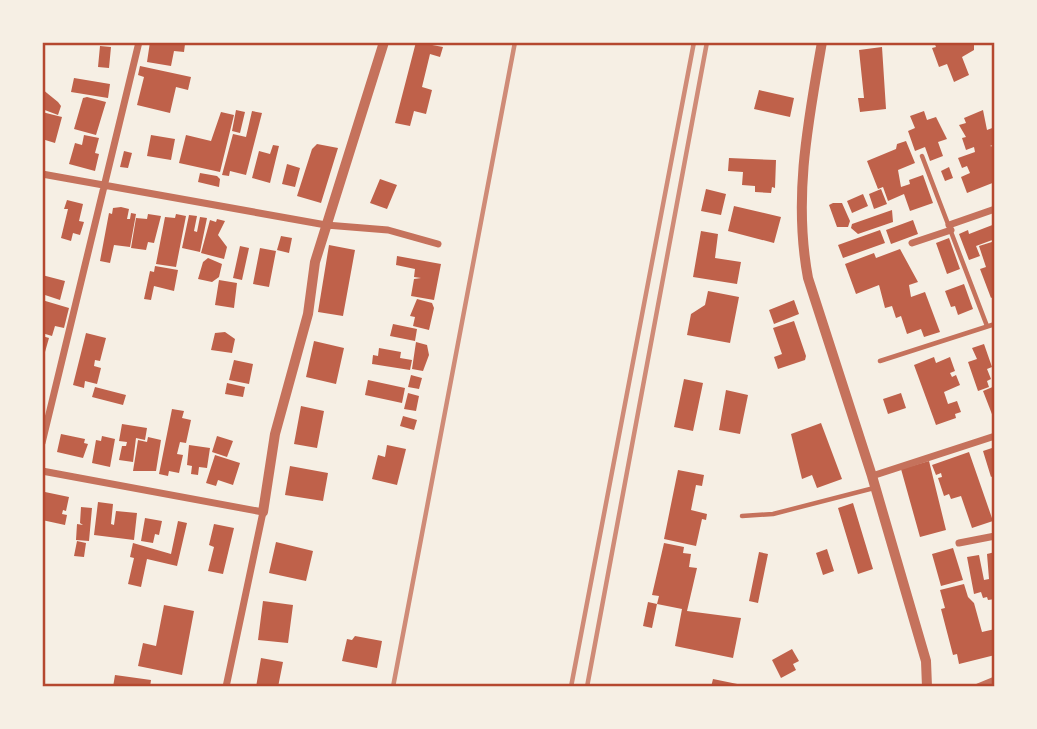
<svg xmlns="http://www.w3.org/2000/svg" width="1037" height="729" font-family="Helvetica,sans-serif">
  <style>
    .building { fill: #bf614a }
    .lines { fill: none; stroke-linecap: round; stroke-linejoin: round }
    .service { stroke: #c5725c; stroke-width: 4.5 }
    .minor { stroke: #c5725c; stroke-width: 7 }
    .tertiary { stroke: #c5725c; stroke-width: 10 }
    .rail { stroke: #cf8b77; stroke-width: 4.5 }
    .neatline { fill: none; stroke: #b5482f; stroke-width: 2.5 }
  </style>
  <rect width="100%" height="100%" fill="#f6efe4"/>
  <!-- building -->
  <path class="building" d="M150 42H176L185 44 184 52 174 51 171 66 147 62Z
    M416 42 443 47 440 57 430 54 422 87 432 90 426 114 414 111 410 126 395 123Z
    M934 42H974V50L962 57 969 75 954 82 947 64 939 67 932 48 936 47Z
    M100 46 111 47 109 68 98 67Z
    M882 47 886 109 860 112 858 98H864L859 50Z
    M140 66 191 77 188 90 176 87 170 113 137 105 144 77 138 75Z
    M74 78 110 84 108 98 71 92Z
    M42 89 58 102 61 106 58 115 42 109Z
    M759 90 794 98 790 117 754 109Z
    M87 97 106 102 96 135 74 129 83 98Z
    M236 110 245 112 240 133 232 131Z
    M983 110 987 130 995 127V144L990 146 995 147V182L967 193 961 177 970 173 967 166 962 168 958 158 975 152 974 147 966 150 962 138 966 137 959 125 966 123 964 118Z
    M252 111 262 113 246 175 230 171 229 176 222 175 233 134 246 137Z
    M924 111 927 120 936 117 947 139 938 142 943 156 930 161 925 147 915 151 908 131 915 128 910 116Z
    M42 112 62 117 55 143 42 139Z
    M221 112 234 115 220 172 179 163 186 135 211 141Z
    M84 135 99 138 95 153 99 154 95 171 69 164 75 143 82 145Z
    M151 135 175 139 171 160 147 156Z
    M906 141 915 163 898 170 901 187 910 184 909 180 923 175 933 203 910 211 904 194 888 201 883 187 878 189 867 161 896 149 897 144Z
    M317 144 338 148 321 203 297 196 312 149Z
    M273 145 279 146 270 183 252 178 259 151 270 154Z
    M124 151 132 153 128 168 120 167Z
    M729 158 776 160 775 188 772 187 771 193 755 192V186L742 185 743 172 728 171Z
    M287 164 300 168 295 187 282 184Z
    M949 167 953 178 945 181 941 171Z
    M200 173 217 176 220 179 219 187 198 182Z
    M380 179 397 185 387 209 370 203Z
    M706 189 726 194 721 215 701 211Z
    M881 189 887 204 874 209 869 194Z
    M863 194 868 206 852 213 847 201Z
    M67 200 83 204 79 221 84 222 80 235 73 233 71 241 61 238 68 209H64Z
    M833 203H842L850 221 848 227H837L829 205Z
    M734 206 781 217 774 243 728 231Z
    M121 207 129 209 127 219H130L131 213 136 214 130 247 114 245 110 263 100 261 109 213 112 214 113 208Z
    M892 210 893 222 858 234 851 228 852 224Z
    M148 214 161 216 154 243 148 242 146 250 131 248 136 218 147 219Z
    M176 214 186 216 176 267 156 264 165 217 175 218Z
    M189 215 197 216 194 231 197 232 200 217 207 218 200 252 182 248Z
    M217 219 225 221 218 235 227 247 224 259 201 253 210 220 216 222Z
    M913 220 918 234 891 244 886 230Z
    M995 224V239L976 246 980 256 969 260 959 234 968 230 969 234Z
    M880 230 885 243 843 258 838 245Z
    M701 231 718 234 715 258 741 262 737 284 693 277Z
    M281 236 292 238 289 253 277 250Z
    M949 238 960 269 947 274 936 243Z
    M995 241V296L991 298 980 269 986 267 979 246Z
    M329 245 355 250 343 316 318 312Z
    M240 246 249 248 242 280 233 278Z
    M260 248 276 251 269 287 253 284Z
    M900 249 918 282 909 285 911 297 925 292 940 332 924 337 921 329 907 334 901 316 896 318 892 306 885 308 879 285 856 294 845 264 874 253 876 258Z
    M397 256 441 264 434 300 411 296 414 279 421 278 414 277 415 269 396 265Z
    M208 258 222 264 219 277 212 282 198 279 203 262Z
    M155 266 178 270 174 291 154 286 151 300 144 299 150 271 154 272Z
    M42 275 65 281 60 300 42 294Z
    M219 280 237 283 234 308 215 305Z
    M964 284 973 309 958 315 955 306 951 307 945 291Z
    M708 291 739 297 730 343 687 335 691 314 705 305Z
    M417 299 432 303 434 308 429 330 413 326 415 317 410 316Z
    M42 300 69 308 64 328 55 326 52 336 42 333Z
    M794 300 799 314 774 324 769 310Z
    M794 321 806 356 805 360 778 369 774 357 782 354 773 328Z
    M393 324 417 329 415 341 390 336Z
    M225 332 235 339 232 353 211 350 215 333Z
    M86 333 106 338 100 361 95 360 94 366 101 368 97 384 85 381 84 388 73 385Z
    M42 336 49 338 43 359H42Z
    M314 341 344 348 336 384 306 377Z
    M416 342 427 345 429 355 423 371 412 369Z
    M984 344 992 367 987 369 991 379 987 381 989 387 978 391 968 362 977 359 972 348Z
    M379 348 401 352 400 358 412 360 410 370 372 364 373 355 378 356Z
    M934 357 936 363 950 357 955 371 950 373 952 377 956 375 960 385 944 392 948 404 957 401 961 412 955 414 956 418 936 425 914 365Z
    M234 360 253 364 249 384 229 380Z
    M411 375 422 378 419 389 408 387Z
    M684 379 703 383 693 431 674 427Z
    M368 380 405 388 402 403 365 395Z
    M227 383 245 387 243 397 225 394Z
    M995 386V422L983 391Z
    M95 387 126 395 123 405 92 397Z
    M726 390 748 395 740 434 719 430Z
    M408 393 419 396 416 411 404 409Z
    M901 393 906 408 888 414 883 399Z
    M301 406 324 411 317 448 294 444Z
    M172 409 184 411 182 418 191 420 186 443 180 442 177 454 183 455 179 473 169 471 168 476 159 474Z
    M403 416 417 420 414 430 400 426Z
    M821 423 842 479 817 488 812 475 802 479 791 434Z
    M122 424 147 428 145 440 136 438 133 462 119 460 122 446H126L127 442 119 441Z
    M61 434 85 439 84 443 88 444 83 458 57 452Z
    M102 436 115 439 110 467 92 463 96 440 101 441Z
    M217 436 233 441 227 457 212 452Z
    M148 437 161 440 156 471H133L138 440 147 442Z
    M189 445 210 448 207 468 199 467 198 475 191 474 192 466 187 465Z
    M387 445 406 449 397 485 372 479 378 455 385 457Z
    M995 447V475L991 477 983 451Z
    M969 452 993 521 972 528 961 496 951 499 949 494 944 496 938 478 942 477 941 473 936 475 932 465Z
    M215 455 240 463 233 485 218 480 216 486 206 483Z
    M929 461 946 530 920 537 901 469Z
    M290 466 328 473 323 501 285 495Z
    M678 470 704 475 702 486 696 485 691 510 707 514 706 520 702 519 696 546 664 539Z
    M45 492 69 497 66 511 63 510 62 514 67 515 65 525 42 520Z
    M98 502 113 504 111 524 114 525 116 511 137 513 134 540 94 535Z
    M853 503 873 569 858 574 838 508Z
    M81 507 92 508 89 541 76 540 77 524 83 525 80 523Z
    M145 518 162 521 159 535 155 534 153 543 141 541Z
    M178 521 187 523 177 566 147 559 141 587 128 584 134 558 130 557 133 543 171 554Z
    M214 524 234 528 223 574 208 571 214 547 209 545Z
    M77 541 86 543 84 557 74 556Z
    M276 542 313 551 306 581 269 573Z
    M664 543 684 547 683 553 691 554 689 567 697 568 687 611 741 618 733 658 675 646 682 609 657 604 659 596 652 595Z
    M953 548 963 580 941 586 932 554Z
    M827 549 834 571 823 575 816 553Z
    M759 552 768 554 758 603 749 601Z
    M995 552V599L988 600 987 597 983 598 981 592 974 594 967 557 979 555 984 580 989 579 987 554Z
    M964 584 968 597 974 603 982 632 995 629V655L959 664 957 654 953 655 941 609 945 608 940 590Z
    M263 601 293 605 288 643 258 640Z
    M648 602 657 604 652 628 643 626Z
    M164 605 194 611 182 675 138 666 143 643 156 646Z
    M355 636 382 641 377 668 342 661 347 639 352 640Z
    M792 649 799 661 793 664 796 670 781 678 772 660Z
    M261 658 283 662 278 687H256Z
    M115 675 151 680 150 687H113Z
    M713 679 747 686V687H711Z"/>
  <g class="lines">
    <!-- service -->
    <path class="service" d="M922 156 987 326
      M880 361 995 324
      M742 516 773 514 874 488"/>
    <!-- minor -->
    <path class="minor" d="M42 174 326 225 388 230 438 244
      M949 225 995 209
      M912 243 951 230
      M42 443 139 42
      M42 471 263 512 226 687
      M872 476 995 436
      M959 543 995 536
      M978 687 995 680"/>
    <!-- tertiary -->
    <path class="tertiary" d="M822 42C808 122 793 198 808 278L872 476 926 661 927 687
      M263 512 275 434 308 314 315 262 384 42"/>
    <!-- rail -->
    <path class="rail" d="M393 687 515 42
      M571 687 694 42
      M587 687 707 42"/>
  </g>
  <!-- border -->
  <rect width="1037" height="729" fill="none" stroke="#f6efe4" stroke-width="88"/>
  <rect x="44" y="44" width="949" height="641" class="neatline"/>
</svg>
